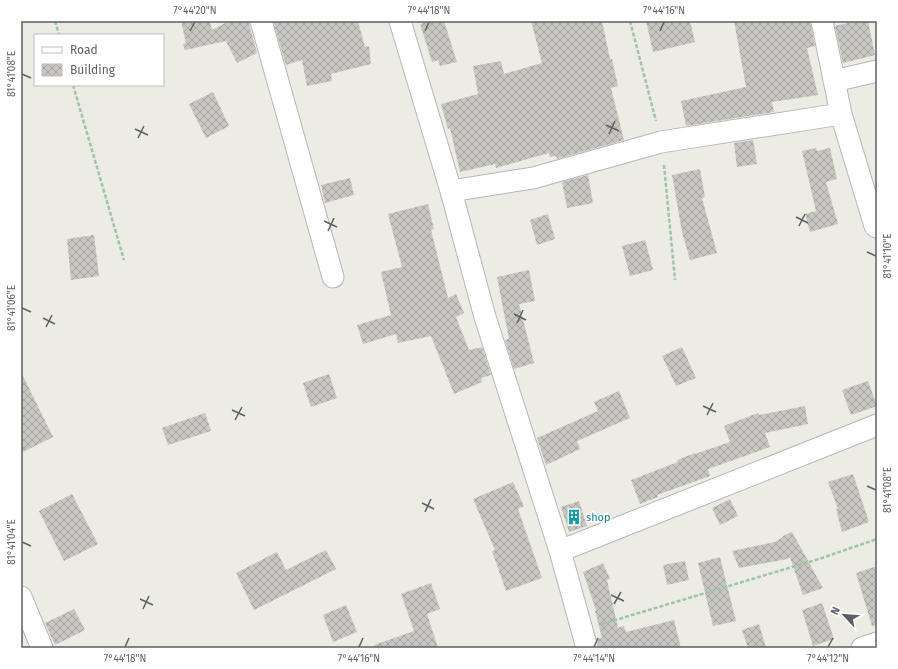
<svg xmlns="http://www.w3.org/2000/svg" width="898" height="669" font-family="'Fira Sans',sans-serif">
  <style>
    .building { fill: url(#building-cross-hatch) }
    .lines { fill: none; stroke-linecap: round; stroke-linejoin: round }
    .street-casing { stroke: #b5b6ba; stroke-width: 23 }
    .path { stroke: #9cc4a9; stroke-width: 2.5; stroke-dasharray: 4 2; stroke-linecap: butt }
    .street { stroke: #fff; stroke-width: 21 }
    .ticks { fill: none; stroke: #5c5f64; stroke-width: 1.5 }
    .labels { text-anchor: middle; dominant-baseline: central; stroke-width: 3; stroke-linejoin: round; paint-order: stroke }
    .culture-label { font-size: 11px; fill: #0d838f; stroke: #fff; text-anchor: start }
    .neatline { fill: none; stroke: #5c5f64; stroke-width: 1.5 }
    .ticks-label { font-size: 10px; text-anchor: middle; fill: #5c5f64 }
  </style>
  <defs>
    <pattern id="building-cross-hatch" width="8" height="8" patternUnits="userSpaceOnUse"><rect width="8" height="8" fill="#c9c6c2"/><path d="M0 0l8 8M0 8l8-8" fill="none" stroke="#a6a4a1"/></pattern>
  </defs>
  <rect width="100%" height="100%" fill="#edece4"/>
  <!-- building -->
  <path class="building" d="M181 21H210L212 30 229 21H249V24L257 53 237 63 226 41 185 50 183 44 186 43Z
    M273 21H358L365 47 369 46 371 64 331 74 332 81 307 86 302 60 286 65Z
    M431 21H444L457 62 440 66 438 60 432 62 420 24Z
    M531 21H602L610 59H612L618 86 611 88 624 140 557 159 556 156 550 157 549 153 496 168 495 164 460 172 450 128 448 129 441 104 478 94 473 66 501 61 504 74 542 63Z
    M646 21H690L695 42 653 52Z
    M734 21H810L815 46 807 48 818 95 772 102 774 112 686 126 681 101 746 87Z
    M855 21H868L875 55 843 63 835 26Z
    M213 92 229 126 206 138 189 104Z
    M753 140 757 164 737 167 734 143Z
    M816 148 817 151 830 148 837 179 826 182 838 224 810 232 805 214 816 211 802 151Z
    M700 169 705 197 702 198 717 253 690 260 682 232 672 175Z
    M588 175 593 203 567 208 562 182Z
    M350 178 354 195 325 203 321 185Z
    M428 204 434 229 431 230 448 298 456 294 464 313 456 317 469 350 482 347 491 375 481 378 482 382 454 394 431 336 398 343 396 334 363 344 357 325 391 315 381 272 402 267 388 214Z
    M548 214 555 239 537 245 530 220Z
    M94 235 99 276 71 280 67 239Z
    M645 240 653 270 630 276 622 246Z
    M529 270 535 301 519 304 534 363 514 369 505 340 509 339 497 277Z
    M682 347 696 378 676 386 662 356Z
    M21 372 53 437 21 453Z
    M329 374 337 398 311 407 303 383Z
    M868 381 877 406 851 415 842 390Z
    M619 391 630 418 577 441 580 449 546 465 537 438 598 411 594 402Z
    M805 406 808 424 765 433 770 447 708 469 710 476 657 495 658 497 640 504 631 480 678 462 677 460 695 453V454L730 442 724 426 758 413 759 415Z
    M205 413 211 431 168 445 162 428Z
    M853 474 869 522 842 532 836 509H838L828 482Z
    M513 482 524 506 518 509 542 578 506 591 492 551 495 550 473 499Z
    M72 494 98 544 64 561 39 511Z
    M730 499 738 516 720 525 712 508Z
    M579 501 587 526 569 532 561 507Z
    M792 532 802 550 823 588 803 595 790 557 787 559 739 568 732 551 775 542 783 537V536Z
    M326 550 336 569 254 610 236 573 277 552 286 570Z
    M720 557 736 621 713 626 698 563Z
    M685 561 689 580 667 585 663 565Z
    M603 563 610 579 607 580 618 628 624 626 626 632 674 620 681 648H599L597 639 602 638 595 611 596 610 583 572Z
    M877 566V625L872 626 856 573Z
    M431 583 440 609 427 614 438 648H375L374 645 414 631 401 594Z
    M822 603 834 639 813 646 802 610Z
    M346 605 357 632 333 642 323 615Z
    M74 609 85 630 55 645 45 623Z
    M759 624 766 648H748L742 630Z"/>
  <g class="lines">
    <defs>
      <path id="street" d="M261 21 333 277
        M400 21 451 191 485 317 560 551 587 648
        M834 81 877 71
        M841 114 875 226 877 227
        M451 191 533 178 661 142 841 114 822 21
        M560 551 877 425
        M21 597 42 648
        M862 648 877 643"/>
    </defs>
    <!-- street casing -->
    <use href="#street" class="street-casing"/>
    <!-- path -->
    <path class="path" d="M55 21 59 35
      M630 21 656 121
      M73 85 124 260
      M664 165 675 280
      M602 624 819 559 877 539"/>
    <!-- street -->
    <use href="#street" class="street"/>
  </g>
  <!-- ticks -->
  <path class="ticks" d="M190 31 195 22M425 31 429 22M660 31 664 22M22 74 31 78M606 125 619 131M135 129 148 135M609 134 615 121M138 138 144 126M796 217 808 223M324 221 337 227M799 226 805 214M328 231 334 218M867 252 876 256M22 308 31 312M514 314 526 320M43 318 55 324M517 323 523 310M46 327 52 315M703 406 716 412M232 410 245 416M707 415 713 403M235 420 242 407M867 486 876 490M422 503 434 509M425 512 431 499M22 542 31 546M611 595 624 601M140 599 153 605M614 604 621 592M143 609 149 596M125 647 129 638M359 647 363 638M594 647 598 638M828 647 833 638"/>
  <!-- icons -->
  <defs>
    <symbol id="building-bare" viewBox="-9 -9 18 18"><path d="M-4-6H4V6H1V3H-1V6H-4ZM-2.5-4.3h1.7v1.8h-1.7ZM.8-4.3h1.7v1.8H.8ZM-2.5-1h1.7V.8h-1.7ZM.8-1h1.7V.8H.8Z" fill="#0f9aa8" stroke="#fff" stroke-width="2.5" paint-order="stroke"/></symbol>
  </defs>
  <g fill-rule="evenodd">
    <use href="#building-bare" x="563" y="506" width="22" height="22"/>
  </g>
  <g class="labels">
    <!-- culture labels -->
    <g class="culture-label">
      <text x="586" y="517">shop</text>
    </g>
  </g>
  <!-- border -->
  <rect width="898" height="669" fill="none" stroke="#ffffff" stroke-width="44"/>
  <!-- legend -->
  <rect x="34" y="34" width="130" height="52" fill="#ffffff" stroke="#bebfc1"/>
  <rect x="42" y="47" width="20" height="6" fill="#ffffff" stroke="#bebfc1"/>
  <text x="70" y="54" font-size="12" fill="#5c5f64">Road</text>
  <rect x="42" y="64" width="20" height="12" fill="url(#building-cross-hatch)" stroke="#bebfc1"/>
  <text x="70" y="74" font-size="12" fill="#5c5f64">Building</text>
  <!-- north arrow -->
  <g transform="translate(844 615) rotate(296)" stroke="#ffffff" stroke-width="3" paint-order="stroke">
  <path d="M0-3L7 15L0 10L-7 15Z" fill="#5c5f64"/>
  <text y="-6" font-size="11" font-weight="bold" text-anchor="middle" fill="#5c5f64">N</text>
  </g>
  <rect x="22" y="22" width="854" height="625" class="neatline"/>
  <g class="ticks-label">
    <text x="195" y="14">7°44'20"N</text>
    <text x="429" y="14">7°44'18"N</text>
    <text x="664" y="14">7°44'16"N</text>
    <text transform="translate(11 74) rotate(-90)" y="4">81°41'08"E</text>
    <text transform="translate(887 256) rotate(-90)" y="4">81°41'10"E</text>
    <text transform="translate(11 308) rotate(-90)" y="4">81°41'06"E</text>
    <text transform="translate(887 490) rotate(-90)" y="4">81°41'08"E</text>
    <text transform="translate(11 542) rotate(-90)" y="4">81°41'04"E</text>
    <text x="125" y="662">7°44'18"N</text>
    <text x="359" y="662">7°44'16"N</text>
    <text x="594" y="662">7°44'14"N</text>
    <text x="828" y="662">7°44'12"N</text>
  </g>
</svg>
